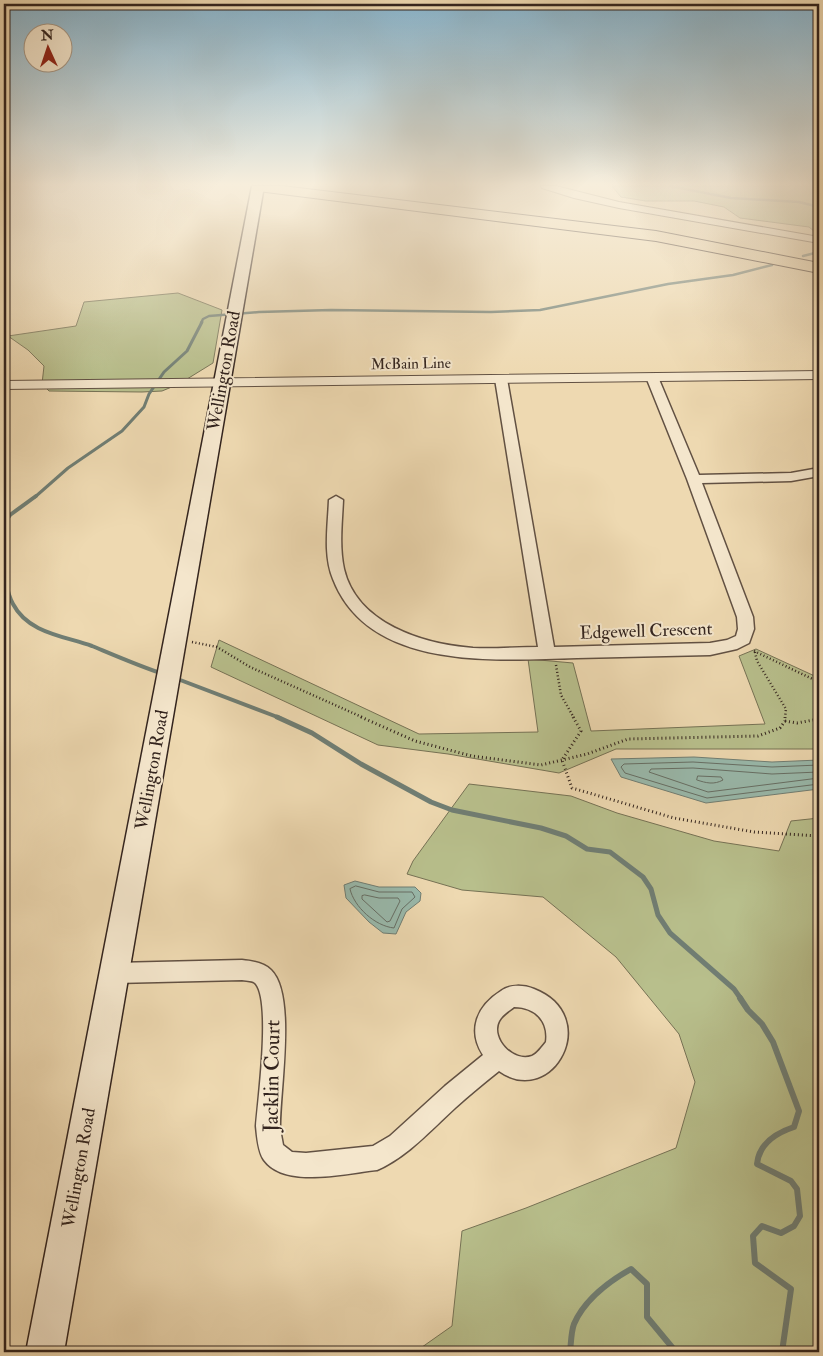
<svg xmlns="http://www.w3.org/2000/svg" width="823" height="1356" font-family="'IM FELL Double Pica',serif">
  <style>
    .green { fill: #b8bf8c; stroke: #767255 }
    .water { fill: #99baad; stroke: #707e74 }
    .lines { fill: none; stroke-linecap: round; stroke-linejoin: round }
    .shore { stroke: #666f66; stroke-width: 1 }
    .stream-far4 { stroke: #707e74; stroke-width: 2.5 }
    .stream-far3 { stroke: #707e74; stroke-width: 3 }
    .stream-far2 { stroke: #707e74; stroke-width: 4 }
    .stream-far1 { stroke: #707e74; stroke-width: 5 }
    .stream { stroke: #707e74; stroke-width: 6 }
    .minor-casing { stroke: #625143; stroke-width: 3 }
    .tertiary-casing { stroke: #625143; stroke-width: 2 }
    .secondary-casing { stroke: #33241e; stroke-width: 3 }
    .motorway-casing { stroke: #33241e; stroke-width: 2 }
    .path-far1 { stroke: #33241e; stroke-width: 2.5; stroke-dasharray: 1 2.5; stroke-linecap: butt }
    .path { stroke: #33241e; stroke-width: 3; stroke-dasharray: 1 3; stroke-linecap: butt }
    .minor { fill: #f4e6cc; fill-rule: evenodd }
    .tertiary { fill: #f4e6cc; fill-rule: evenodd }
    .secondary { fill: #f4e6cc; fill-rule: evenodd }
    .motorway { fill: #eed9b1; fill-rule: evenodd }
    .labels { text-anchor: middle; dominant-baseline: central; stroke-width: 4; stroke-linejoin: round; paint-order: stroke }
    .far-street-label { font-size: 15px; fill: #33241e; stroke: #f4e6cc }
    .street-label { font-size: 18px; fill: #33241e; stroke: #f4e6cc }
    .near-street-label { font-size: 21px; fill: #33241e; stroke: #f4e6cc }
  </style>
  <rect width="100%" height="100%" fill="#eed9b1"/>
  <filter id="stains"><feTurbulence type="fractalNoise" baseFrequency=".004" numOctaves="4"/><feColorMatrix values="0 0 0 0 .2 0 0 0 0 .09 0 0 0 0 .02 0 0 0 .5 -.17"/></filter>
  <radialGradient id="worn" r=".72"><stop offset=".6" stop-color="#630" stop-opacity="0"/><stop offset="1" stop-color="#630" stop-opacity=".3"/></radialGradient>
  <!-- green -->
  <path class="green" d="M612 186H819V235L809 227 740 218 724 207 694 201H646L621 197Z
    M178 293 222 310 213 363 179 384 162 391 142 392 49 391 42 384 44 366 28 350 8 336 76 326 84 302Z
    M219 640 419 734 538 732 528 659 573 663 591 731 765 724 739 656 756 649 819 678V749H616L559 773 448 754 378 745 211 667Z
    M469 784 571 796 617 813 714 841 779 851 791 821 819 818V1352H415L452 1326 462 1231 526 1208 676 1148 695 1082 679 1034 616 957 543 897 462 890 407 874 413 861Z"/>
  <!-- water -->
  <path class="water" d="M694 757 772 762 819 760V789L706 803 621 777 611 759Z
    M355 881 379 887H415L421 893 420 901 406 912 396 934 383 933 369 922 346 898 344 885Z"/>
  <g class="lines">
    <!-- shore -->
    <path class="shore" d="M819 765 772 767 693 762 624 764 621 767 625 773 707 798 819 784
      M819 772 772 774 693 768 651 769 649 772 708 792 819 778
      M698 776 721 777 723 780C714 785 706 783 697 780Z
      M356 886 379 892H412L415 897 402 909 394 928C375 926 354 907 350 889Z
      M365 895 379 898H398L400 901 390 921 387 922 362 899V896Z"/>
    <!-- stream-far4 -->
    <path class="stream-far4" d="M670 186 731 198 799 202 819 207
      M803 256 819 252
      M201 323 203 319 209 316 259 312 331 310 491 312 540 310 668 284 733 275 772 265"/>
    <!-- stream-far3 -->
    <path class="stream-far3" d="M35 497 68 468 122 431 144 407 149 394 164 372 187 351 202 322"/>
    <!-- stream-far2 -->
    <path class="stream-far2" d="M4 523 10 515 36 496
      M4 544C8 565 2 584 13 604 28 633 64 636 92 646 116 656 139 666 163 674
      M175 678 280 718"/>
    <!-- stream-far1 -->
    <path class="stream-far1" d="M277 717 312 733 361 764 431 802 452 810 541 828 566 836 587 849 610 852 643 877 651 889 658 915 670 933 734 989 741 999"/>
    <!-- stream -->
    <path class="stream" d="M740 998 748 1010 762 1024 773 1042 799 1111 794 1127C776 1133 759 1144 757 1164L791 1181 797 1189 800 1216 794 1226 781 1233 762 1226 753 1236 755 1263 791 1289 782 1352
      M570 1352C571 1344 571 1332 574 1324 585 1299 608 1282 631 1269L647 1284V1317L676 1352"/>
    <defs>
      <path id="minor" d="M652 374 658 377 699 475 791 473 819 468V476L791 481 702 483 753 617 754 629 749 643 737 649 710 655C666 656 621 657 577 658 497 660 369 672 333 579 323 555 328 526 329 500L336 496 343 500C342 523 339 546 344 569 357 624 423 644 473 648 495 649 516 647 538 647L495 379 501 376 507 379 554 647 710 643 727 640 736 636 738 629 737 617 687 479 646 377Z
        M242 960C252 961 264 963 271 970 297 995 279 1094 280 1129L283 1145 292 1152 306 1153 373 1146 390 1136 445 1086 483 1055C467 1030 477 1006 501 991 510 984 524 985 534 989 603 1016 553 1109 499 1071 484 1083 469 1095 455 1108 431 1130 407 1157 377 1170 347 1173 285 1189 264 1160 258 1152 257 1136 256 1126 258 1100 271 1003 256 984 253 980 247 981 242 980L115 983 108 980 104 973 108 966 115 963ZM514 1007C535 1007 549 1021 546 1042 542 1047 537 1054 532 1056 513 1063 490 1038 499 1021 502 1015 509 1011 514 1007Z"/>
      <path id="tertiary" d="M541 186H556L619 202 819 237V243L619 208 574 198 542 188Z
        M819 371V379L4 389V381Z"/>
      <path id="secondary" d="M252 186H264L64 1352H26Z"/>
      <path id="motorway" d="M252 186H282L656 231 819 263V273L656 241 258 191 253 190Z"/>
    </defs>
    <!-- minor casing -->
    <use href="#minor" class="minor-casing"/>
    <!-- tertiary casing -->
    <use href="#tertiary" class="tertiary-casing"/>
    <!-- secondary casing -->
    <use href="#secondary" class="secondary-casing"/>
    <!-- motorway casing -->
    <use href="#motorway" class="motorway-casing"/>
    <!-- path-far1 -->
    <path class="path-far1" d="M192 642 217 647 250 667 364 718
      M754 651 819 682
      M755 652 757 661 786 709 785 718
      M556 665 561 695 574 718"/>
    <!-- path -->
    <path class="path" d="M361 717 415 741 472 756 541 765 587 754 628 739 758 736 780 728 785 721V717
      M573 717 581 731 562 760 572 788 674 818 754 832 819 836
      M785 721 797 723 819 719"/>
    <!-- minor -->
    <use href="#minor" class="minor"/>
    <!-- tertiary -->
    <use href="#tertiary" class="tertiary"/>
    <!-- secondary -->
    <use href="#secondary" class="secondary"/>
    <!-- motorway -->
    <use href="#motorway" class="motorway"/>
  </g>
  <!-- sky -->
  <linearGradient id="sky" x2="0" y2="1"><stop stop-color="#88b6d0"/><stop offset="0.49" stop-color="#f7eedc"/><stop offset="1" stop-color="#f7eedc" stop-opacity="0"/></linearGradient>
  <rect width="823" height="376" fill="url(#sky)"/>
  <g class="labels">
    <!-- far-street labels -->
    <g class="far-street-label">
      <text transform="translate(411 364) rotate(-1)">McBain Line</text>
    </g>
    <!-- street labels -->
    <g class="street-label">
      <text transform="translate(224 371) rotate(-80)">Wellington Road</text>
      <text transform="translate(646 631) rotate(-2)">Edgewell Crescent</text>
      <text transform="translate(152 770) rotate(-80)">Wellington Road</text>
      <text transform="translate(79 1168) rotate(-80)">Wellington Road</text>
    </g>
    <!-- near-street labels -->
    <g class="near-street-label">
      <text transform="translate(272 1076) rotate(-89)">Jacklin Court</text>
    </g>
  </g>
  <!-- margin -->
  <rect width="823" height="1356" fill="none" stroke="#eed9b1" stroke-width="20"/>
  <rect x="5" y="5" width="813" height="1346" fill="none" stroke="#33241e" stroke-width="2.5"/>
  <rect x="10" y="10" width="803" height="1336" fill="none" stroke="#33241e"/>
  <!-- north arrow -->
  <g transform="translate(48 48) rotate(357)"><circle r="24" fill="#f4e6cc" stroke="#a79886"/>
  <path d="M0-4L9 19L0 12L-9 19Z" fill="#8f2418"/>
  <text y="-8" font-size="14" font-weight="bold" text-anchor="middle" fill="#33241e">N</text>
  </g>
  <rect width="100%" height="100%" filter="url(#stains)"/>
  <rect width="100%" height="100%" fill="url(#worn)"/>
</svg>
